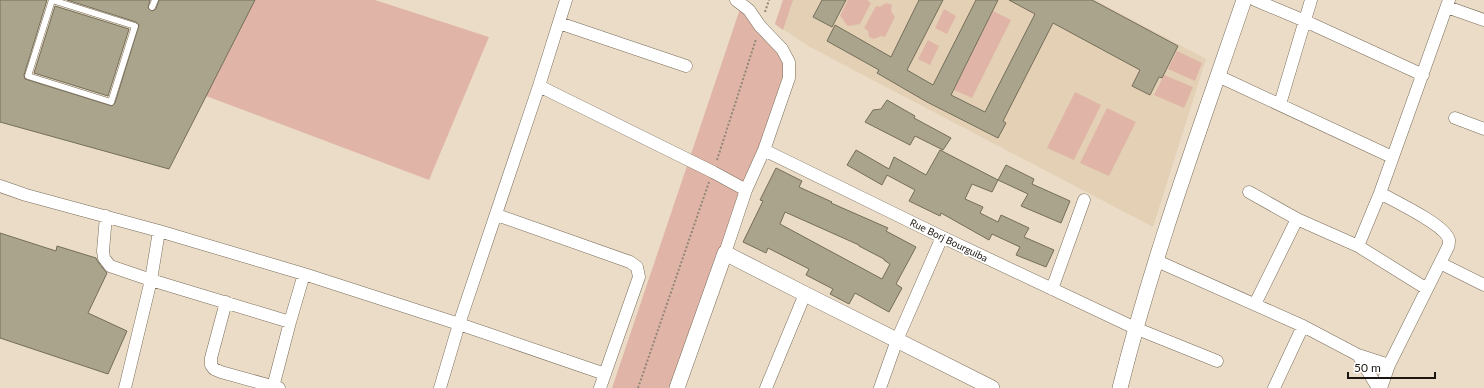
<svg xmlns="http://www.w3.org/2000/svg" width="1484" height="388" font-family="Lato,sans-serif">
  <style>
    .built { fill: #e3d0b5 }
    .green { fill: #e0b5a7 }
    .building { fill: #aaa48d; stroke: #746e59; fill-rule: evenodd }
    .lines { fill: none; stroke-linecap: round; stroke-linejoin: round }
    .service-casing { stroke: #796c59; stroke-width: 7 }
    .minor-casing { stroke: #796c59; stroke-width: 13 }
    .tertiary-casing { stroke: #796c59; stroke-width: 16 }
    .path { stroke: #918778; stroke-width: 2; stroke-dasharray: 2 2; stroke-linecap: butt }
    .service { stroke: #fff; stroke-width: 6 }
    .minor { stroke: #fff; stroke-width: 12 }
    .tertiary { stroke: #fff; stroke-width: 15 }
    .labels { text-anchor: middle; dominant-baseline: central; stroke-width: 3.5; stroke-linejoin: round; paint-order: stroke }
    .street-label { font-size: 10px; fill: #1c1710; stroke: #fff }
  </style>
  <rect width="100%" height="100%" fill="#ebdcc7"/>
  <!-- built -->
  <path class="built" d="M783 0H1095L1206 59 1153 227 810 47 775 24Z"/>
  <!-- green -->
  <path class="green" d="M255 0H375L489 37 429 180 206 96Z
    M783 0H793L783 30 775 24Z
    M848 0H867L871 3 860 24 848 26C844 23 844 19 840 16Z
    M886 3 892 5 891 11 895 17 885 37 881 36 874 39 869 37 868 31 864 28 876 6 880 7Z
    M741 6 782 60 784 73 676 388H612Z
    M944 9 956 16 947 34 935 28Z
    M993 11 1011 20 972 98 954 90Z
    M928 40 939 46 930 65 918 59Z
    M1177 51 1202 63 1195 81 1168 69Z
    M1164 75 1193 87 1184 108 1154 95Z
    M1075 92 1101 105 1074 160 1047 148Z
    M1107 108 1136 122 1109 176 1080 163Z"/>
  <!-- building -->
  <path class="building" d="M0 0H47L24 75 25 79 112 106 115 103 139 25 136 22 67 0H150L148 8 152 11 156 9 159 0H255L169 169 0 122Z
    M822 0H846L832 27 813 17Z
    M919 0H943L907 70 933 85 976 0H998L951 95 985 112 1035 14 1009 0H1092L1178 46 1162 78 1159 77 1150 95 1132 86 1140 70 1053 23 1003 121 1006 123 998 138 927 102 877 73 879 70 827 41 835 25 891 57Z
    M55 6 129 29 108 96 34 73Z
    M887 100 915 116 914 118 951 138 943 150 915 136 910 145 865 122 873 110 881 109Z
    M856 150 889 169 894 157 926 175 940 150 998 180 992 192 972 184 965 199 983 207 980 213 998 222 1001 215 1029 228 1024 237 1054 250 1046 267 1016 255 1020 247 992 234 989 240 941 213 940 216 909 201 915 190 887 175 882 185 847 165Z
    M1006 165 1034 179 1032 184 1070 201 1061 223 1021 206 1028 194 998 180Z
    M776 168 802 181 799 187 832 202 831 203 888 228 886 231 916 247 896 284 902 288 889 312 855 293 849 304 830 294 833 289 806 275 809 269 768 248 766 253 743 242 763 201 760 200ZM785 212 859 245V246L884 259V260L890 264 882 279 780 224Z
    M0 233 56 251 57 246 96 258 98 262 107 273 88 313 127 331 108 374 0 338Z"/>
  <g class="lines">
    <defs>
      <path id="service" d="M52 0 135 26 111 102 28 76Z
        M152 7 155 0"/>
      <path id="minor" d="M1255 0 1305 21 1423 75
        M1447 7 1484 20
        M559 23 686 66
        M1218 76 1392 157
        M539 86 713 172 746 190
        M1280 104 1311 0
        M1455 118 1484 129
        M764 150 942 237 1135 328 1217 361
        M0 186 26 195 159 231 304 274 459 324 605 374
        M1249 192 1297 219 1358 246 1380 193 1449 0
        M1380 193C1394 201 1446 225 1449 240 1449 242 1449 245 1448 247L1389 365 1381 388
        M497 215 630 262 637 267 639 277 600 388
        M106 216 103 251 104 258 110 266 151 280 290 322
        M1358 246 1427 289
        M725 253 746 190 764 150 789 78V62L782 49 760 26 749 10 736 0
        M1157 261 1303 326 1358 355 1389 365
        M1440 263 1484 285
        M1052 289 1084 200
        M226 302 211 358V365L214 369 221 372 279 388
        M1255 304 1297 219
        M1358 355 1378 388
        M273 387 290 322 304 274
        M125 388 151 280 159 231
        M440 388 459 324 539 86 566 0
        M766 388 805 294
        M880 388 897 340 942 237
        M1274 388 1303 326"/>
      <path id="tertiary" d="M677 388 725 253 805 294 992 388
        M1120 388C1153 256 1200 129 1244 0"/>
    </defs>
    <!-- service casing -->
    <use href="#service" class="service-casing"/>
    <!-- minor casing -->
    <use href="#minor" class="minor-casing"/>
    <!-- tertiary casing -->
    <use href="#tertiary" class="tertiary-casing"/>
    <!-- path -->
    <path class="path" d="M765 12 769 0
      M717 160 756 39
      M638 388 709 182"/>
    <!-- service -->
    <use href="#service" class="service"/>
    <!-- minor -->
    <use href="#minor" class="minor"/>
    <!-- tertiary -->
    <use href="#tertiary" class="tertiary"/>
  </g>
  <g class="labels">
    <!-- street labels -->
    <g class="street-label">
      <text transform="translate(949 240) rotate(26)">Rue Borj Bourguiba</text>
    </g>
  </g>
  <!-- scale -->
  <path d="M1348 372v6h87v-6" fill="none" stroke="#1c1710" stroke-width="2"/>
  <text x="1354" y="372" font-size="12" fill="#1c1710" stroke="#ffffff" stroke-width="3" paint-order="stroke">50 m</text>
</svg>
